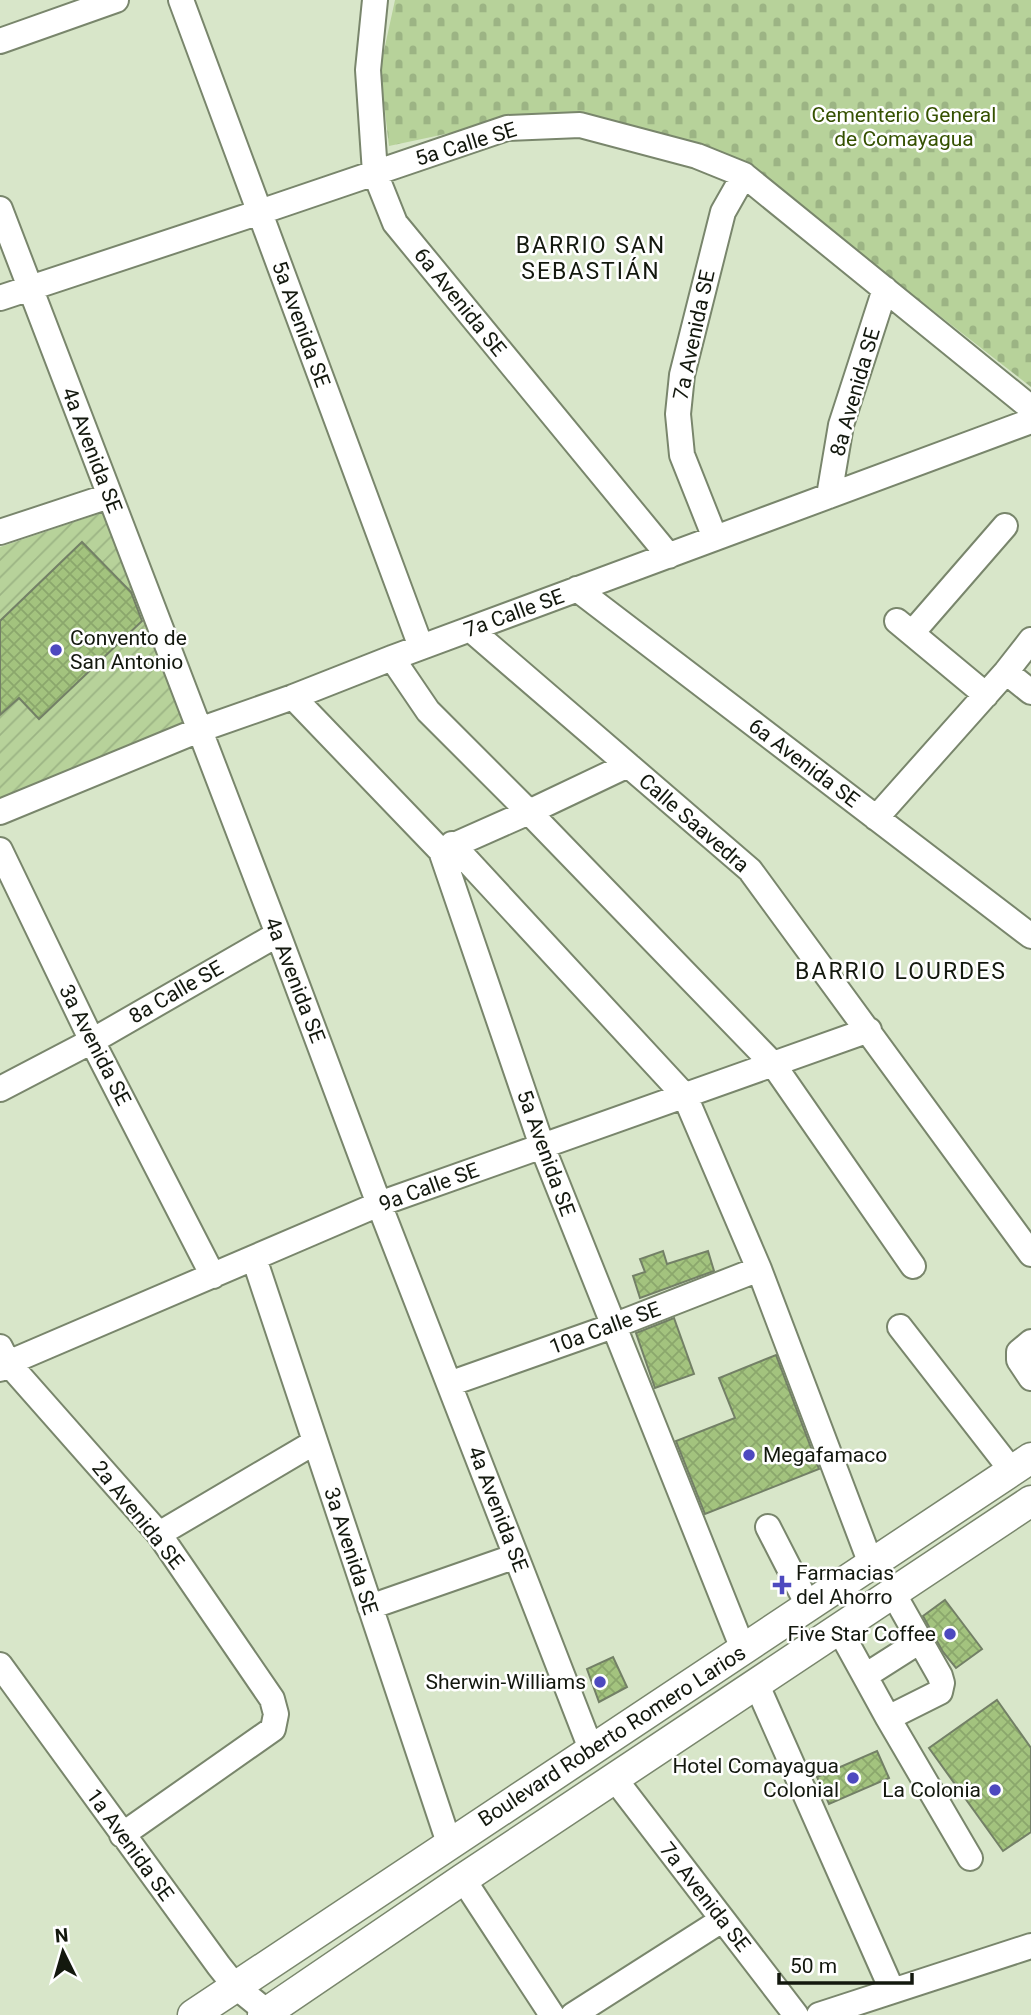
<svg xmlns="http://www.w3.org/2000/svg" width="1031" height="2015" font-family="Roboto,sans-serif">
<defs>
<pattern id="cemetery-stones" width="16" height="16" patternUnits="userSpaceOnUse" patternTransform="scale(1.75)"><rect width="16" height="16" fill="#b7d29a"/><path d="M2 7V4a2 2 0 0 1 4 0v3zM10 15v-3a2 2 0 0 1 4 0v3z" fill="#9cb484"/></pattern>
<pattern id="garden-furrows" width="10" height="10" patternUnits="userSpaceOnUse" patternTransform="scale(1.75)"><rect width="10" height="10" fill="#b7d29a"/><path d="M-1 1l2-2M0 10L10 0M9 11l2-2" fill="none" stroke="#9cb484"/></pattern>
<pattern id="building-cross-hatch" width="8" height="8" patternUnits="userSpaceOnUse" patternTransform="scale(1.75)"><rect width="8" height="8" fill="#a3c37e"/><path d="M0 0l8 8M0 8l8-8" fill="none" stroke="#8ba76c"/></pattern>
</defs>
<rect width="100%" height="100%" fill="#d8e6c9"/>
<path fill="url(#cemetery-stones)" d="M395,0H1031V387L737,158L544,113L389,146L380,69Z"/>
<path fill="url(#garden-furrows)" d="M104,512L151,613L192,727L0,807V715L19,698L40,719L151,613L82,542L0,621V547Z"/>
<path fill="url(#building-cross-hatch)" stroke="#738066" stroke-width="2" d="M82,542L131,592L142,621L39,719L19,698L0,715V621Z
M663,1251L667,1264L708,1251L714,1271L640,1298L633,1276L645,1272L640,1259Z
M674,1318L694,1374L655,1388L636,1333Z
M776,1355L819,1469L705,1514L676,1441L735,1418L719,1378Z
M945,1600L982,1649L956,1668L943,1652L923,1616Z
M613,1657L627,1687L599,1702L587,1669Z
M997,1700L1031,1748V1832L1003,1851L929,1748Z
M877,1751L889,1778L829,1804L817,1777Z"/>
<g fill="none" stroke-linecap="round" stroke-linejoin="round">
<g stroke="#79866c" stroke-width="28">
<path id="minor" d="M181,0L421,647
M375,0L368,70L375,173L395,223L669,556
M0,41L116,0
M0,209L278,934L379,1204L591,1749
M0,298L260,212L507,128L580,125L697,156L744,175L1031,408
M829,496L841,425L885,289
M0,532L109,496
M715,538L682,455L678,414L682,375L723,212L744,175
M577,589L1031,936
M897,621L986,695
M470,629L750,870L1031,1254
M912,633L1005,526
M392,658L428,711L529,812L773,1064L913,1266
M1006,672L1031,692
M293,697L441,851L542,1146L743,1649
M0,812L199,730L293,697L392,658L1031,421
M876,818L1006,672L1031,640
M452,844L685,1096L759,1269L871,1564
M0,850L92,1041L213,1276
M441,851L529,812L628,765
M0,1089L92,1041L278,934
M254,1258L449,1843
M900,1327L1012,1471
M1031,1342L1019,1352V1360L1031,1378
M0,1347L8,1363L159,1534L272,1699L276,1714L273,1729L122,1835
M0,1369L8,1363L379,1204L869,1030
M449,1384L613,1326L759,1269
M768,1527L808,1605
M159,1534L315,1442
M370,1607L516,1556
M839,1629L888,1718L970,1858
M0,1665L219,1966L235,1986L271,2015
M865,1676L920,1641
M756,1683L892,1990
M888,1718L940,1692L942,1683L940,1676L893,1593
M614,1778L796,2015
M463,1879L552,2015
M573,2015L722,1920
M819,2015L1031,1946"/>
</g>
<g stroke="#79866c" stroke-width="33">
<path id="major" d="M193,2015L1031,1458
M263,2015L463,1879L1031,1501"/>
</g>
<use href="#minor" stroke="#fff" stroke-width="24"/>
<use href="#major" stroke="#fff" stroke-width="30"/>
</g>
<g fill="#4d49bf" stroke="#fff" stroke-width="2.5">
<circle cx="56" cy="650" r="7"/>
<circle cx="749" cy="1455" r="7"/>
<path d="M778.5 1574.5h7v7h7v7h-7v7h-7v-7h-7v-7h7z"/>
<circle cx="950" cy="1634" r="7"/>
<circle cx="600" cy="1682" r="7"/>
<circle cx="853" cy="1778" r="7"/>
<circle cx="995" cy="1790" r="7"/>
</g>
<g text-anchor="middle" stroke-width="5" stroke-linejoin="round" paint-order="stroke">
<g font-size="21" fill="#355101" stroke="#fff">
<text x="904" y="122">Cementerio General<tspan x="904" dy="24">de Comayagua</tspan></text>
</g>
<g font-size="21" fill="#13180e" stroke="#fff">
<text transform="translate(466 144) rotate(-17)" y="7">5a Calle SE</text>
<text transform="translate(460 302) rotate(51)" y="7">6a Avenida SE</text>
<text transform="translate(301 324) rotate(70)" y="7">5a Avenida SE</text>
<text transform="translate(694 335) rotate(-78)" y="7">7a Avenida SE</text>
<text transform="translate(855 392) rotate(-74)" y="7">8a Avenida SE</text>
<text transform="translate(92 450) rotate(69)" y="7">4a Avenida SE</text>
<text transform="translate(514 613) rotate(-20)" y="7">7a Calle SE</text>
<text transform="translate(804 763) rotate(37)" y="7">6a Avenida SE</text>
<text transform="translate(694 823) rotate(41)" y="7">Calle Saavedra</text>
<text transform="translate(295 980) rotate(69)" y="7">4a Avenida SE</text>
<text transform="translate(176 992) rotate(-30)" y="7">8a Calle SE</text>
<text transform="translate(95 1045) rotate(63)" y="7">3a Avenida SE</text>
<text transform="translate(546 1153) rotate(70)" y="7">5a Avenida SE</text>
<text transform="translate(429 1187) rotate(-20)" y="7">9a Calle SE</text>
<text transform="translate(605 1328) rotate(-20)" y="7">10a Calle SE</text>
<text transform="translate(498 1509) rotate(69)" y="7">4a Avenida SE</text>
<text transform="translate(138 1515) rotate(51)" y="7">2a Avenida SE</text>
<text transform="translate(351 1551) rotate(72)" y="7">3a Avenida SE</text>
<text transform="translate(612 1736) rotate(-33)" y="7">Boulevard Roberto Romero Larios</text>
<text transform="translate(130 1845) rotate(54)" y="7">1a Avenida SE</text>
<text transform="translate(705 1897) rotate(52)" y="7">7a Avenida SE</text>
</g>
<g font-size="21" fill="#13180e" stroke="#fff" text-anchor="end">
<text x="70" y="645" text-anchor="start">Convento de<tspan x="70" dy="24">San Antonio</tspan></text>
<text x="763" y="1462" text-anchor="start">Megafamaco</text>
<text x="796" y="1580" text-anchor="start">Farmacias<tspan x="796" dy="24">del Ahorro</tspan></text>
<text x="936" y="1641">Five Star Coffee</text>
<text x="586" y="1689">Sherwin-Williams</text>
<text x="839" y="1773">Hotel Comayagua<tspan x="839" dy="24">Colonial</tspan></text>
<text x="981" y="1797">La Colonia</text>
</g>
<g font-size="23" letter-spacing="2" fill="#13180e" stroke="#fff">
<text x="591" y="253">BARRIO SAN<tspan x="591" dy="26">SEBASTIÁN</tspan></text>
<text x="901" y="979">BARRIO LOURDES</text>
</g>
</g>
<g transform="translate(63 1952) rotate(355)" stroke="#ffffff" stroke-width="5" paint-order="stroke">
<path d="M0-5L12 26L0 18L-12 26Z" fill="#13180e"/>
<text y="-10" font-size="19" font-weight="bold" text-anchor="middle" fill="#13180e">N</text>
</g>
<path d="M779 1973v10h133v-10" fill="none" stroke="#13180e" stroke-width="3.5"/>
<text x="790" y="1973" font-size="21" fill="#13180e" stroke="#ffffff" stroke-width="5" paint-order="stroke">50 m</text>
</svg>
